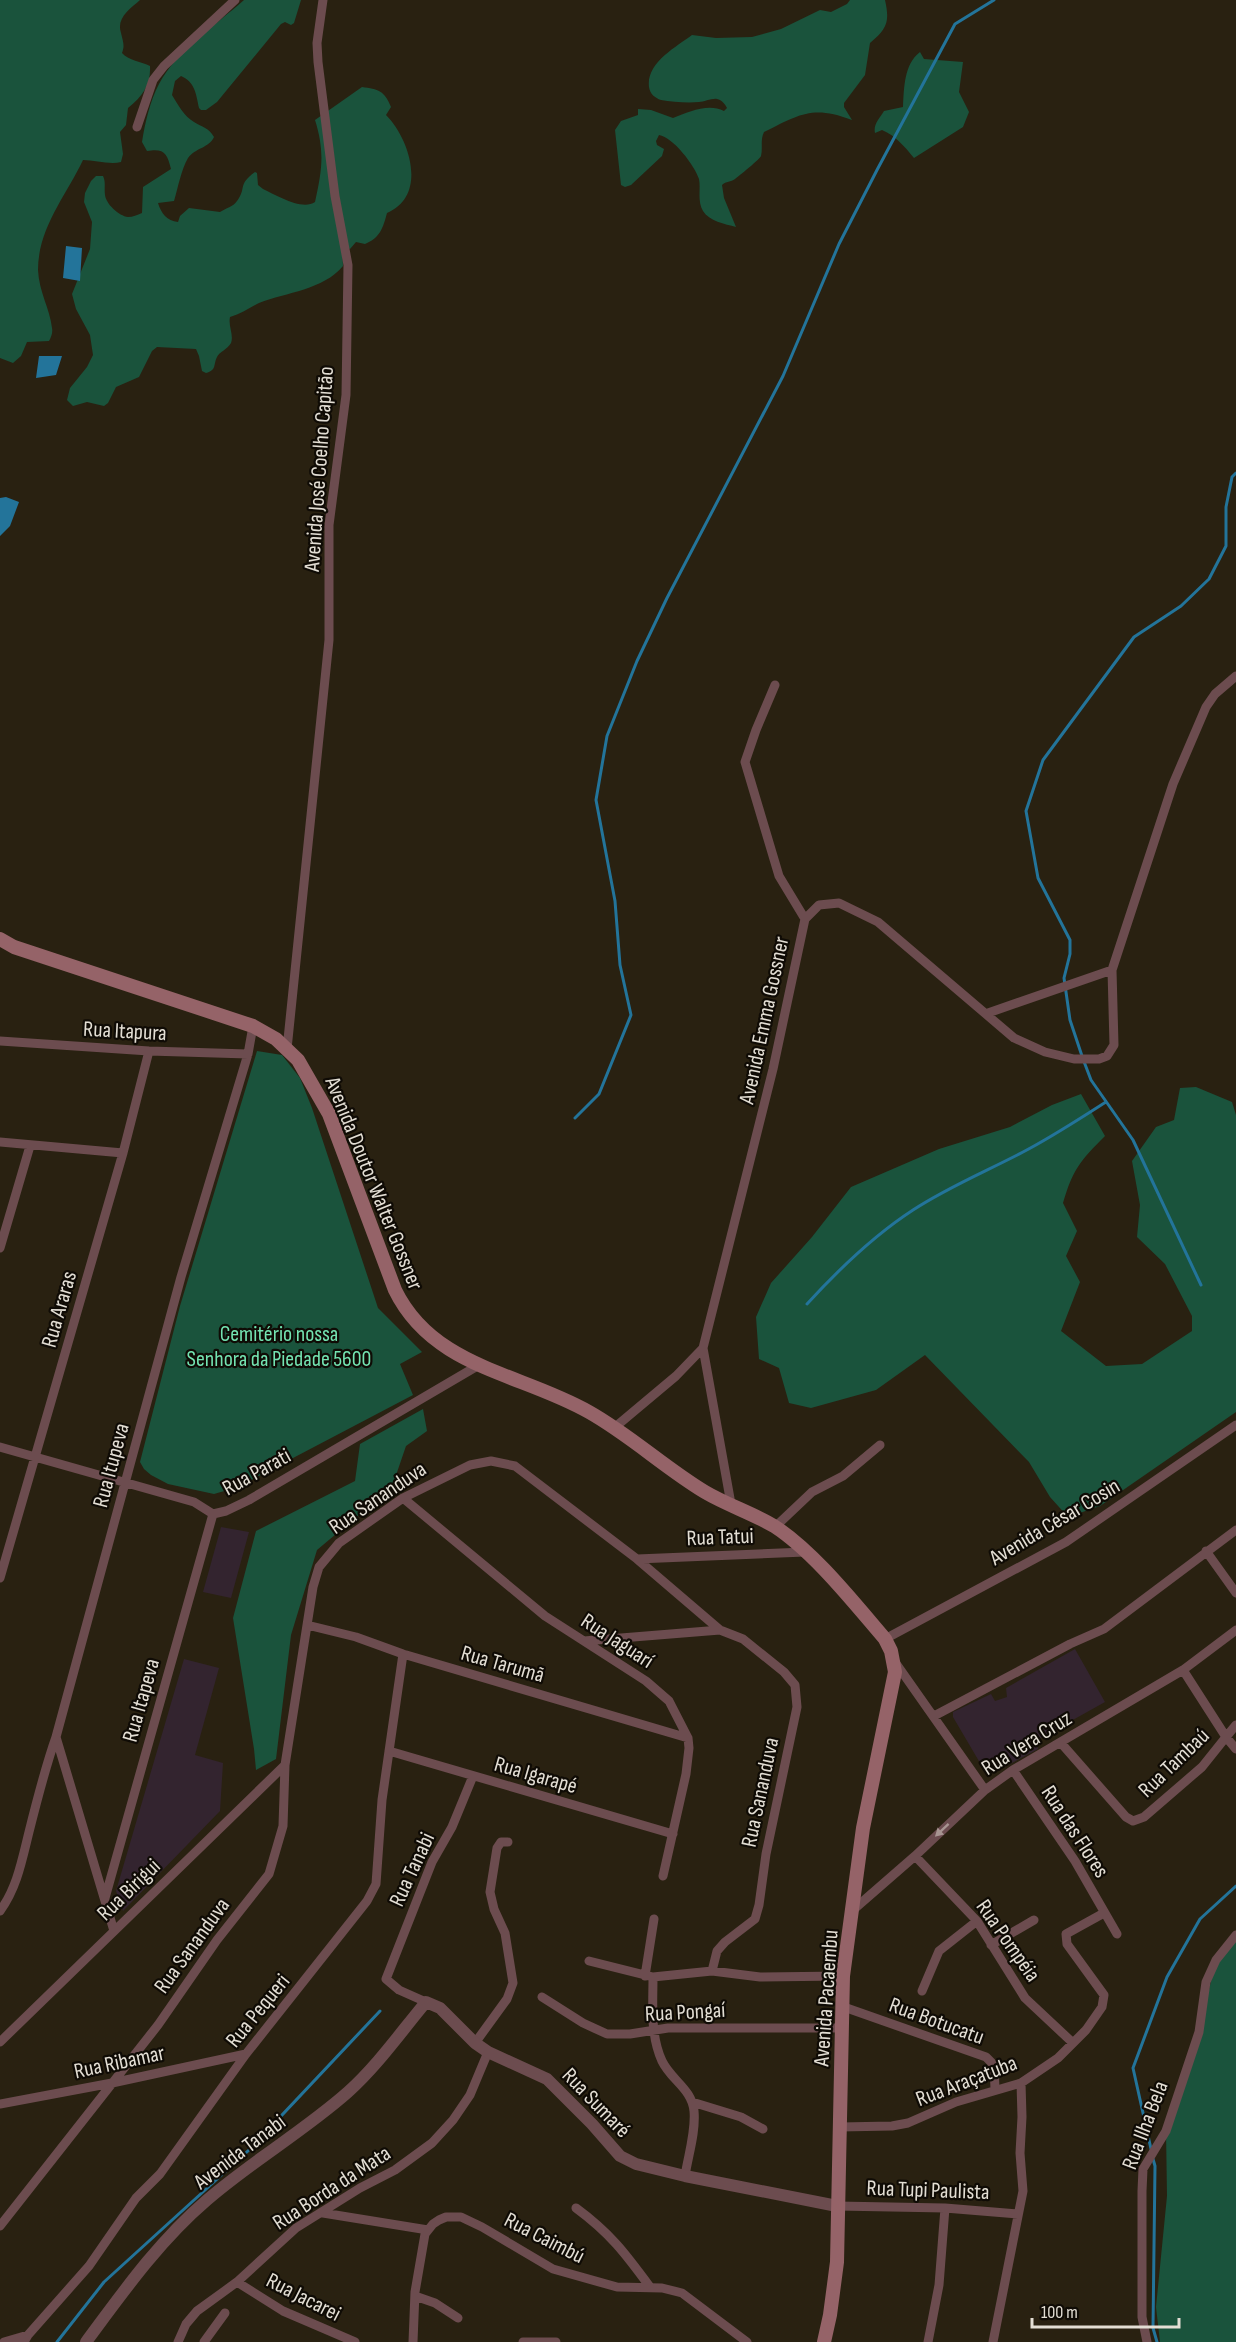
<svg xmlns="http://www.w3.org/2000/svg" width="1236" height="2342" font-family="'Sofia Sans Condensed',sans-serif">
<rect width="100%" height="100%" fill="#292111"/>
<path fill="#33242f" d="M221,1527L249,1532L231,1598L203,1592Z
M1075,1649L1105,1702L1037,1740L1038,1749L995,1772L983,1768L953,1717V1712L991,1694L995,1701L1007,1697L1006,1688Z
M184,1659L219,1668L195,1755L223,1763L220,1811L123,1911L116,1891Z"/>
<path fill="#1a533c" d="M0,0H140C130,9 116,18 121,33C123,42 125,45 122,53C128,60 142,62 150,66C151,85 143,96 128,108L126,125L120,132L123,154L121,162C110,165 95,160 83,160C66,196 38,228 38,270C39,292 50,309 52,328C53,333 51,337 49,341L27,342L21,356L13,363L0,358Z
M244,0H301L294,23L291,25L285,22L281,24L217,102L206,110H201L199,108C196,94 195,82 181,76L175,81L172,95C178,105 184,116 194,122C202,127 209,128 214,137C209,148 195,148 188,158C181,170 178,188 174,201L158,203C161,213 167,221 178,222L180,216L189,208L220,212C226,208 233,207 237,201C247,188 237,185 255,172L257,173L258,185L263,189C276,195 302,211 315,202C322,170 325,152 315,120L362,87C378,89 385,91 391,107L386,115C410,139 428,196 387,213C383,228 380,238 365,244L356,242L350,249L342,244L343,266C323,290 287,292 259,303C249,308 241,314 230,317C228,326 234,335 231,343C228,349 219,352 217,357C213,365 217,370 206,373L202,371L199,356L196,349L157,347L152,351L139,377L116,387L108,403L104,406L87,402L73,406L67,400L70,388L87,367L93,355L90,335L76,309L72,294L90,249L92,222L84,202L85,193L91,181L96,176H103C106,182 104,187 105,195C106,204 119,216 128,217C133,217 137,215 142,213L143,187L171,169C167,153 164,148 147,151L142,142C145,123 150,101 159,84C177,50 216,25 244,0Z
M850,0H885C890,22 887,29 870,43L865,75L844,103V107L852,120C813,105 800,114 764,132C760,140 763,148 761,156C760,159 739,176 735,179C731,182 726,181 722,185L724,198L736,227C725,224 709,221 703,211C697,201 701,189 699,179C695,166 673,137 659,135L656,141L657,145L664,149L662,156L631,185L625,187L621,185L615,130L621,121L638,115V109L651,110L673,118C689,112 708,103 724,111L727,108C725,104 722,100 717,99C712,98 704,102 699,102C688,103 672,102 661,100C655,98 650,94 649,87C646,63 676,47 692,35L716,38L752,37L781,29L820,10L831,12L847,4Z
M920,52L924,59L963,62L959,92L969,112L963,127L914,158C905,147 896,136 882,130L875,133C873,124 880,118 884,111L903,107C904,88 904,64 920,52Z
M257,1051L282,1055L300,1078L312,1108L378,1308L422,1352L400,1364L413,1395L238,1487L214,1494L168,1484L151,1475L144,1469L140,1462L180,1306Z
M1196,1087L1232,1102L1236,1115V1412L1100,1506L1068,1517L1050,1497L1029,1462L925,1355L876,1390L811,1408L789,1403L779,1368L759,1359L756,1317L771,1283L812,1237L851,1187L939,1149L1010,1127L1052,1105L1081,1094L1105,1136C1080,1161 1073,1169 1063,1203L1077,1231L1066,1256L1080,1282L1061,1331L1106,1366L1142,1364L1192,1331V1316L1165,1264L1137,1237L1140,1205L1132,1161L1156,1127L1174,1120L1180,1088Z
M423,1409L427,1431L406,1446L392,1487L317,1550L291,1635L276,1759L256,1770L254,1749L233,1618L256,1531L355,1481L360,1444Z
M1236,1935V2342H1160L1156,2307L1167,2196L1166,2131L1199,2032L1216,1960Z"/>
<path fill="#23749a" d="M66,246L82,248L80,281L63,278Z
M39,356H62L56,375L36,378Z
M6,497L19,502L10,526L0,536V498Z"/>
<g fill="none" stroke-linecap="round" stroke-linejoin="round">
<path stroke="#23749a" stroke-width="3" d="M575,1118L599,1094L631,1015L620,965L615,901L596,800L607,736L637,661L667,598L783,376L839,244L877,170L955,24L994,0
M1201,1285L1133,1140L1091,1080L1083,1059L1070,1020L1064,978L1070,954V940L1038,878L1026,811L1043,760L1134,637L1181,606L1209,579L1226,546V507L1232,477L1236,473
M807,1304C839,1269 873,1236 913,1210C948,1187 987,1171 1023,1152C1052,1137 1079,1119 1106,1102
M1151,2149L1133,2068L1167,1977L1200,1919L1236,1886
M1153,2159L1155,2166L1153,2328L1157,2342
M57,2342L104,2282L249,2150L380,2011"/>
<path stroke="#6c4c4f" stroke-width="9" d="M137,127L153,80L164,66L235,0
M775,685L756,730L745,762L779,876L805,919
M988,1013L1112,970
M0,1041L149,1051L248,1054
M287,1049L329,640V525L346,395L348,265L335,196L318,62L317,43L323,0
M0,1142L123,1153
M0,1248L30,1146
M614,1428L676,1376L703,1348
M0,1447L194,1502L213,1514L226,1511L249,1500L479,1365
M403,1498L545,1616L646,1681L669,1701L688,1738L689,1748L686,1774L663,1876
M731,1504L703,1348L773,1069L805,919L819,905L839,903L878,922L1014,1038L1045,1052L1074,1059H1099L1107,1056L1114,1045L1112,970L1173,784L1206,707L1215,694L1236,676
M775,1527L812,1492L843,1476L880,1445
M1206,1551L1236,1593
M637,1559L805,1552
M0,1578L123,1153L149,1051
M307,1625L356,1637L403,1654L688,1738
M885,1639L1066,1542L1236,1425
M584,1641L720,1630
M895,1662L985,1790
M1183,1670L1226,1737L1236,1725
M934,1716L1070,1644L1104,1629L1236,1530
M56,1737L114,1931
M1061,1743L1126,1817L1133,1821L1144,1817L1202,1767L1226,1737L1236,1749
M389,1751L673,1834
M1013,1770L1075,1861L1117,1934
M915,1856L977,1921L1025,1998L1073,2043
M105,1898L213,1514
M853,1910L915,1856L985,1790L1013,1770L1183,1670L1236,1630
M0,1911C17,1888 22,1860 29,1832C37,1800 45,1768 56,1737L181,1277L248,1054L253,1026
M991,1945L1034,1920
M589,1961L653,1977L712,1971L760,1977L843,1976
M645,1976L654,1919
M653,1977C653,2005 650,2035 662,2061C671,2080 692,2089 694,2111C696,2132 688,2156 685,2176
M922,1991L939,1951L977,1921
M542,1997L583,2023L607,2034H630L668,2028H840
M426,2002L399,1990L386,1979L432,1862L452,1827L473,1776
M841,2006L986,2057L994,2065L995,2089
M0,2042L285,1765
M475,2043L507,1999L513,1983L505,1933L494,1909L490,1892L497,1848L501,1842H508
M692,2102L741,2117L763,2129
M0,2104L112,2083L246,2054
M840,2127L892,2126L908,2123L956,2102L1021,2083L1058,2058L1086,2030L1102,2007L1104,1995L1067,1944L1066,1934L1104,1913
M837,2206L945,2208L1018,2214
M576,2208C610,2233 625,2253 650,2287
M323,2213L428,2230
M0,2226L158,2025L217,1940L269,1874L283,1826L285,1765L313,1587L319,1567L339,1543L403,1498L470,1465L491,1461L515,1466L637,1559L720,1630L743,1639L784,1672L795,1685L797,1707L766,1854L759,1905L755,1919L725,1942L717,1951L712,1971
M237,2282L283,2311L355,2342
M415,2296L435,2303L458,2318
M4,2342L28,2335
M24,2342L28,2335L89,2266L136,2198L160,2174L246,2054L367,1901L376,1884L382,1800L403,1654
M178,2342L186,2324L197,2311L237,2282L296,2228L360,2188L395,2170L432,2143L453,2120L470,2095L488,2052
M204,2342L225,2313
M413,2342L415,2292L425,2234L433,2224L439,2220L446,2217H461L482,2227L553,2269L617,2287L662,2288L682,2293L747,2342
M523,2342H556
M928,2342L939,2285L945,2208
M993,2342L1023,2191L1020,2153L1022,2117L1021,2083
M1147,2342L1142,2317V2191L1143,2169L1166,2131L1199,2032L1206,1982L1216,1960L1236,1935"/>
<path stroke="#6c4c4f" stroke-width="12" d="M86,2342C123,2292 159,2241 207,2200C252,2161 304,2131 348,2092C377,2066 401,2032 426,2002L440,2008L475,2043L488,2052L547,2079L592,2124L620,2156L636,2164L685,2176L837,2206"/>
<path stroke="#956368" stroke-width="14" d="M0,939L14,947L253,1026L276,1039L298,1060L329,1114L395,1290C433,1368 521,1373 589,1412C630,1435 665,1468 705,1492C727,1505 752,1513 774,1526C814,1552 854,1603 885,1639L891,1651L895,1672L863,1828L843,1976L837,2262L830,2315L824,2342"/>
</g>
<defs><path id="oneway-solid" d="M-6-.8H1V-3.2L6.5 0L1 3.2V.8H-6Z" transform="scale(1.5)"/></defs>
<use fill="#a89592" href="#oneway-solid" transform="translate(942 1830) rotate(137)"/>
<g text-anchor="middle" stroke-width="4.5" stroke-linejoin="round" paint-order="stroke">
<g font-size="22" fill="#e3ded4" stroke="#0f0b05">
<text transform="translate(318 469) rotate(-86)" y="8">Avenida José Coelho Capitão</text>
<text transform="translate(763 1020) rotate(-78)" y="8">Avenida Emma Gossner</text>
<text transform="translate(125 1030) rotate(3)" y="8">Rua Itapura</text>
<text transform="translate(375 1183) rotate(68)" y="8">Avenida Doutor Walter Gossner</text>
<text transform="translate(58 1309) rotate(-74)" y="8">Rua Araras</text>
<text transform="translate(110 1465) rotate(-75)" y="8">Rua Itupeva</text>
<text transform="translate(256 1471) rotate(-29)" y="8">Rua Parati</text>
<text transform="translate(377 1497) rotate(-34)" y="8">Rua Sananduva</text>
<text transform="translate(1054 1521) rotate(-31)" y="8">Avenida César Cosin</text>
<text transform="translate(720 1536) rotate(-2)" y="8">Rua Tatui</text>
<text transform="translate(618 1640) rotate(33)" y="8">Rua Jaguarí</text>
<text transform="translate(503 1663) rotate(16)" y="8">Rua Tarumã</text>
<text transform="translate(140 1700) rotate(-74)" y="8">Rua Itapeva</text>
<text transform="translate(1026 1742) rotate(-32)" y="8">Rua Vera Cruz</text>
<text transform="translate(1173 1762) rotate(-44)" y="8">Rua Tambaú</text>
<text transform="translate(536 1774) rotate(16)" y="8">Rua Igarapé</text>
<text transform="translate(759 1792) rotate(-78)" y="8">Rua Sananduva</text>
<text transform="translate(1076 1831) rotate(57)" y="8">Rua das Flores</text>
<text transform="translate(411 1869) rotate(-65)" y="8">Rua Tanabi</text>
<text transform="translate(128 1889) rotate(-44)" y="8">Rua Birigui</text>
<text transform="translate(1009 1940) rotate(55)" y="8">Rua Pompéia</text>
<text transform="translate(191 1945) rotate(-54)" y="8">Rua Sananduva</text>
<text transform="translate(825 1998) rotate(-86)" y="8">Avenida Pacaembu</text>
<text transform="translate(257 2010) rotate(-51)" y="8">Rua Pequeri</text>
<text transform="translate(685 2011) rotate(-3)" y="8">Rua Pongaí</text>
<text transform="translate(937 2020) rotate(20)" y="8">Rua Botucatu</text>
<text transform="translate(119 2061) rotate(-12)" y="8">Rua Ribamar</text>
<text transform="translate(966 2080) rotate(-21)" y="8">Rua Araçatuba</text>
<text transform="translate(597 2102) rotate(46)" y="8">Rua Sumaré</text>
<text transform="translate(1144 2125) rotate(-69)" y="8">Rua Ilha Bela</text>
<text transform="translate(239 2151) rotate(-37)" y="8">Avenida Tanabi</text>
<text transform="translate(331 2187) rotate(-33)" y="8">Rua Borda da Mata</text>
<text transform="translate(928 2189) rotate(2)" y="8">Rua Tupi Paulista</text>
<text transform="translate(545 2237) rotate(27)" y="8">Rua Caimbú</text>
<text transform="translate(304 2296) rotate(27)" y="8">Rua Jacarei</text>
</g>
<g font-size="22" fill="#74e4b2" stroke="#0f0b05">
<text x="279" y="1341">Cemitério nossa<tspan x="279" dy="25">Senhora da Piedade 5600</tspan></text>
</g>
</g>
<path d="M1032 2318v9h147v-9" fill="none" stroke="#e3ded4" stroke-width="3"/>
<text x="1041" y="2318" font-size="18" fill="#e3ded4" stroke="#0f0b05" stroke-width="4.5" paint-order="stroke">100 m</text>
</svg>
